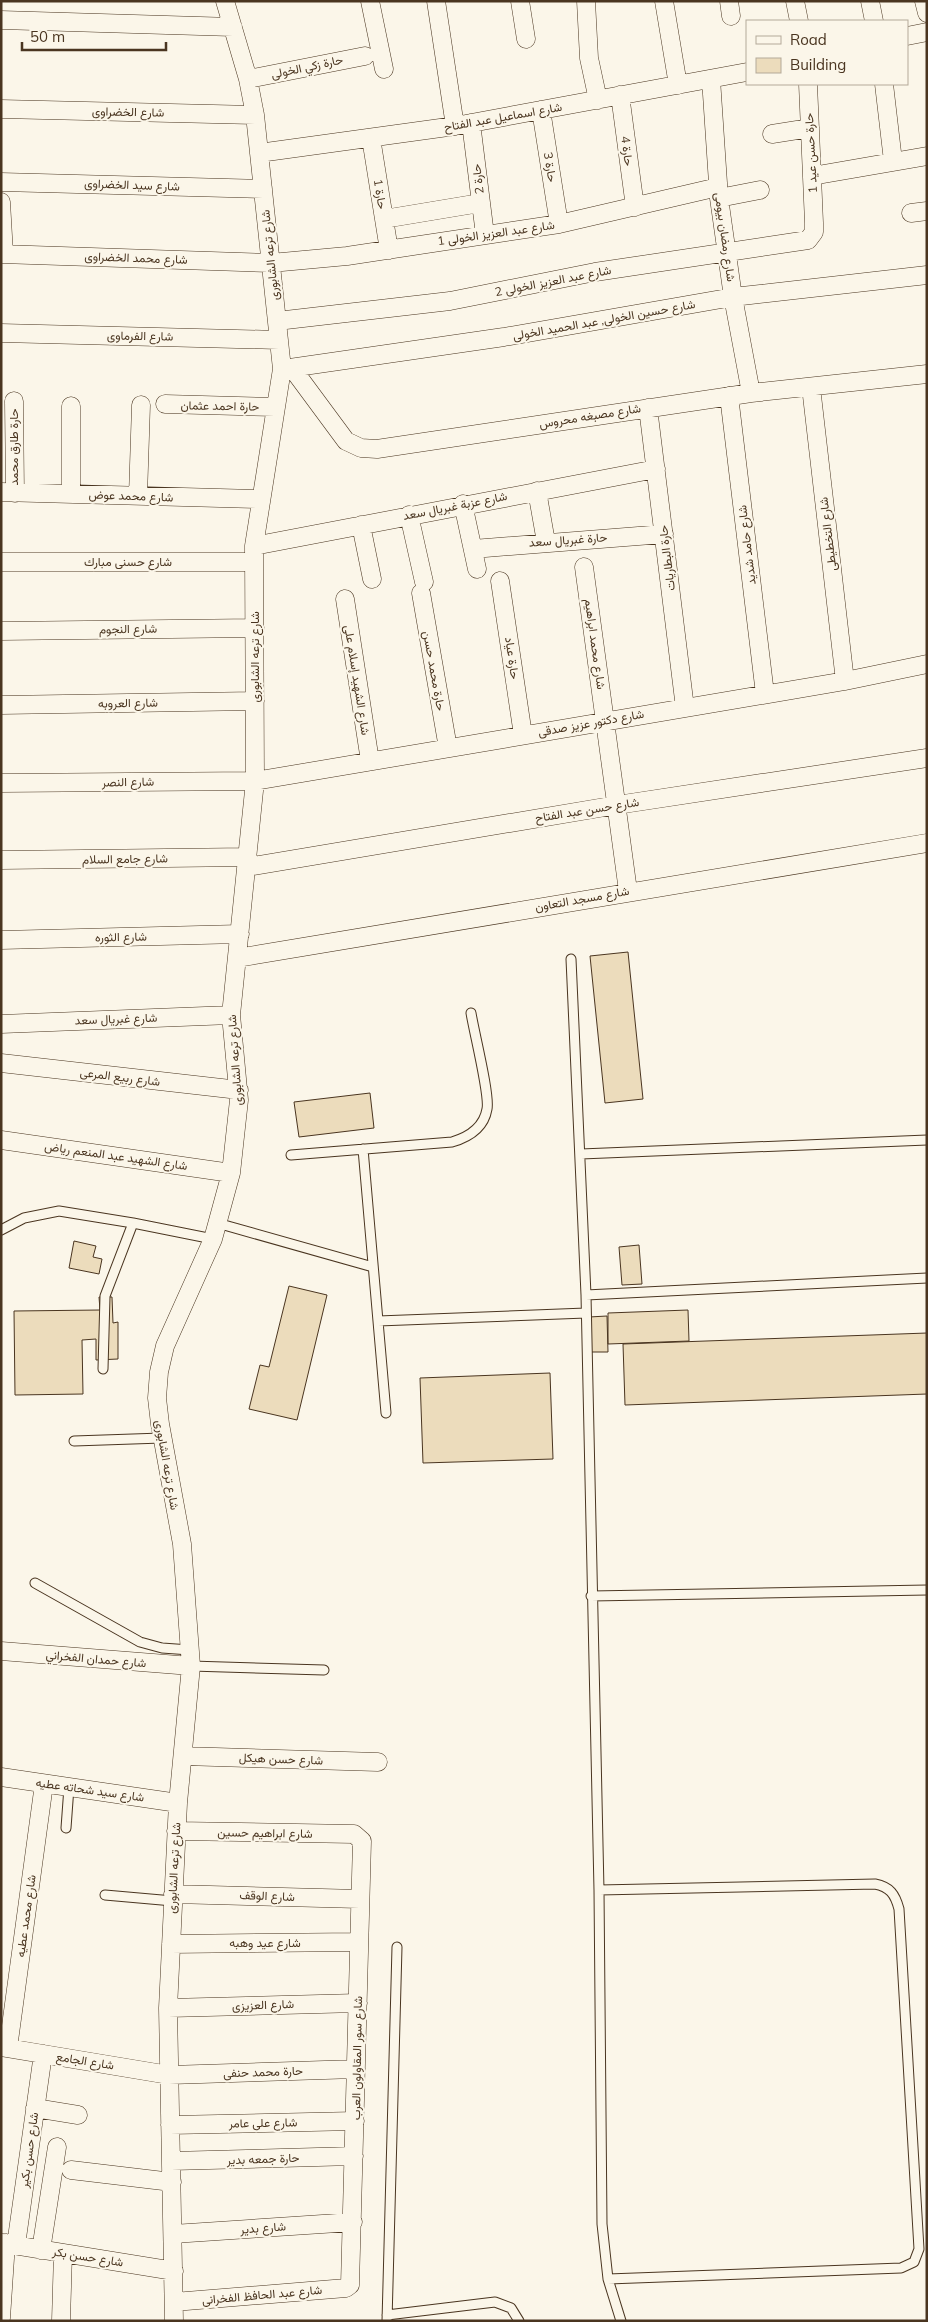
<svg xmlns="http://www.w3.org/2000/svg" width="928" height="2322" font-family="Mulish,Vazirmatn,sans-serif">
<rect width="100%" height="100%" fill="#fbf6e9"/>
<path fill="#ecdcbc" stroke="#4a3520" d="M628,952L643,1099L605,1103L590,956Z
M370,1093L374,1128L299,1137L294,1102Z
M74,1241L96,1246L93,1257L102,1259L99,1274L69,1268Z
M639,1245L642,1284L622,1285L619,1247Z
M289,1286L327,1295L297,1420L249,1409L260,1365L269,1367Z
M99,1297H112L113,1323L118,1322V1359L96,1360V1339L82,1340L83,1394L15,1395L14,1311L100,1310Z
M688,1310L689,1341L608,1344V1313Z
M607,1316L608,1352H591L589,1317Z
M927,1333V1394L625,1405L623,1344Z
M550,1373L553,1459L423,1463L420,1378Z"/>
<g fill="none" stroke-linecap="round" stroke-linejoin="round">
<g stroke="#4a3520" stroke-width="11">
<path id="service" d="M571,959L586,1295L599,1890L602,2224L608,2279L621,2321
M363,1149L386,1413
M581,1154L927,1140
M291,1155L452,1142C469,1137 484,1127 487,1109C490,1095 474,1032 471,1013
M217,1223L373,1267
M1,1230L24,1218L59,1211L133,1223L213,1239
M586,1295L927,1278
M378,1321L586,1313
M103,1369L105,1296L133,1223
M74,1441L162,1438
M35,1583L140,1642L162,1648L190,1650
M591,1596L927,1590
M191,1666L324,1670
M66,1828L69,1787
M599,1890L875,1884C890,1887 895,1894 899,1909L919,2249L914,2262L901,2268L608,2279
M105,1895L173,1901
M387,2315L495,2302L511,2308L519,2321
M387,2321L397,1947"/>
</g>
<g stroke="#4a3520" stroke-width="19">
<path id="minor" d="M370,1L384,69
M436,1L455,126
M520,1L526,39
M586,1L589,58L598,100
M664,1L678,85
M729,1L731,16
M795,1L799,21
M870,1L874,21
M924,1L927,13
M1,20L233,27
M907,36L927,32
M248,79L365,56
M711,79L719,198L733,297L751,393
M884,84L893,161
M620,95L635,207
M1,109L255,115
M541,110L559,224
M471,123L485,235
M772,134L810,128
M371,138L389,250
M259,153L455,126L747,72
M812,176L927,156
M1,182L263,189
M719,198L760,190
M1,202L4,254
M911,213L927,211
M384,219L480,203
M1,254L271,263L347,256L559,224L718,187
M277,321L450,301L595,272L808,240L814,232V223L808,84
M1,333L279,340
M292,368L346,441L361,448L377,449L751,393L927,374
M283,369L504,337L733,297L927,275
M811,387L845,681
M729,396L765,694
M14,401L15,493
M165,404L275,407
M648,408L685,708
M537,491L546,542
M1,492L260,499
M71,494V406
M138,496L141,405
M463,504L477,569
M409,515L424,582
M361,525L372,579
M254,546L656,469
M473,549L664,534
M1,562H254
M584,567L628,891
M500,581L523,735
M421,593L448,748
M345,599L370,761
M1,631L255,628
M1,705L255,701
M1,783L255,781L845,681L927,664
M1,860L248,857
M247,867L617,805L927,758
M1,940L240,934
M237,958L927,843
M1,1024L231,1015
M1,1063L239,1090
M1,1140L231,1173
M1,1651L191,1666
M183,1756L378,1762
M1,1777L178,1803
M173,1894L360,1899
M171,1944L359,1942
M168,2008L358,2003
M1,2047L169,2075L356,2069
M8,2048L44,1784
M35,2108L78,2115
M170,2125L355,2121
M171,2161L354,2156
M71,2170L172,2182
M173,2234L353,2222
M1,2243L174,2271
M16,2245L43,2054
M41,2250L57,2147
M174,2302L346,2288L350,2285L362,1841L354,1834L176,1831
M1,2318L6,2243
M61,2321L63,2253
M174,2321L168,2008L178,1803L191,1666L182,1544L160,1424L157,1398L159,1372L165,1346L213,1239L231,1173L239,1100L231,1015L255,781L254,546L282,369L255,115L248,79L225,1"/>
</g>
<use href="#service" stroke="#fbf6e9" stroke-width="9"/>
<use href="#minor" stroke="#fbf6e9" stroke-width="18"/>
</g>
<g text-anchor="middle" stroke-width="4" stroke-linejoin="round" paint-order="stroke">
<g font-size="12" fill="#4a3520" stroke="#fbf6e9">
<text transform="translate(307 67) rotate(-12)" y="4">حارة زكي الخولى</text>
<text transform="translate(128 112) rotate(1)" y="4">شارع الخضراوى</text>
<text transform="translate(503 117) rotate(-10)" y="4">شارع اسماعيل عبد الفتاح</text>
<text transform="translate(627 151) rotate(83)" y="4">حارة 4</text>
<text transform="translate(811 153) rotate(-93)" y="4">حارة حسن عيد 1</text>
<text transform="translate(550 167) rotate(81)" y="4">حارة 3</text>
<text transform="translate(478 179) rotate(-97)" y="4">حارة 2</text>
<text transform="translate(132 185) rotate(2)" y="4">شارع سيد الخضراوى</text>
<text transform="translate(380 194) rotate(81)" y="4">حارة 1</text>
<text transform="translate(496 233) rotate(-8)" y="4">شارع عبد العزيز الخولى 1</text>
<text transform="translate(725 237) rotate(82)" y="4">شارع رمضان بيومى</text>
<text transform="translate(270 255) rotate(-96)" y="4">شارع ترعه الشابورى</text>
<text transform="translate(136 258) rotate(2)" y="4">شارع محمد الخضراوى</text>
<text transform="translate(553 281) rotate(-11)" y="4">شارع عبد العزيز الخولى 2</text>
<text transform="translate(604 320) rotate(-10)" y="4">شارع حسين الخولى, عبد الحميد الخولى</text>
<text transform="translate(140 336) rotate(1)" y="4">شارع الفرماوى</text>
<text transform="translate(220 406) rotate(1)" y="4">حارة احمد عثمان</text>
<text transform="translate(590 416) rotate(-9)" y="4">شارع مصبغه محروس</text>
<text transform="translate(14 447) rotate(-90)" y="4">حارة طارق محمد</text>
<text transform="translate(131 496) rotate(2)" y="4">شارع محمد عوض</text>
<text transform="translate(455 506) rotate(-11)" y="4">شارع عزبة غبريال سعد</text>
<text transform="translate(828 534) rotate(-97)" y="4">شارع التخطيطى</text>
<text transform="translate(568 540) rotate(-4)" y="4">حارة غبريال سعد</text>
<text transform="translate(747 545) rotate(-97)" y="4">شارع حامد شديد</text>
<text transform="translate(667 558) rotate(-97)" y="4">حارة البطاريات</text>
<text x="128" y="566">شارع حسنى مبارك</text>
<text transform="translate(128 629) rotate(-1)" y="4">شارع النجوم</text>
<text transform="translate(595 644) rotate(82)" y="4">شارع محمد ابراهيم</text>
<text transform="translate(255 657) rotate(-90)" y="4">شارع ترعه الشابورى</text>
<text transform="translate(512 658) rotate(82)" y="4">حارة عياد</text>
<text transform="translate(434 671) rotate(80)" y="4">حارة محمد حسن</text>
<text transform="translate(357 680) rotate(81)" y="4">شارع الشهيد إسلام على</text>
<text transform="translate(128 703) rotate(-1)" y="4">شارع العروبه</text>
<text transform="translate(591 723) rotate(-10)" y="4">شارع دكتور عزيز صدقى</text>
<text transform="translate(128 782) rotate(-1)" y="4">شارع النصر</text>
<text transform="translate(587 810) rotate(-9)" y="4">شارع حسن عبد الفتاح</text>
<text transform="translate(125 859) rotate(-1)" y="4">شارع جامع السلام</text>
<text transform="translate(582 899) rotate(-10)" y="4">شارع مسجد التعاون</text>
<text transform="translate(121 937) rotate(-1)" y="4">شارع الثوره</text>
<text transform="translate(116 1019) rotate(-2)" y="4">شارع غبريال سعد</text>
<text transform="translate(235 1060) rotate(-94)" y="4">شارع ترعه الشابورى</text>
<text transform="translate(120 1077) rotate(7)" y="4">شارع ربيع المرعى</text>
<text transform="translate(116 1156) rotate(8)" y="4">شارع الشهيد عبد المنعم رياض</text>
<text transform="translate(167 1465) rotate(80)" y="4">شارع ترعه الشابورى</text>
<text transform="translate(96 1659) rotate(5)" y="4">شارع حمدان الفخراني</text>
<text transform="translate(281 1759) rotate(2)" y="4">شارع حسن هيكل</text>
<text transform="translate(90 1790) rotate(8)" y="4">شارع سيد شحاته عطيه</text>
<text transform="translate(265 1833) rotate(1)" y="4">شارع ابراهيم حسين</text>
<text transform="translate(174 1868) rotate(-87)" y="4">شارع ترعه الشابورى</text>
<text transform="translate(267 1896) rotate(2)" y="4">شارع الوقف</text>
<text transform="translate(26 1916) rotate(-82)" y="4">شارع محمد عطيه</text>
<text x="265" y="1947">شارع عيد وهبه</text>
<text transform="translate(263 2005) rotate(-2)" y="4">شارع العزيزى</text>
<text transform="translate(357 2058) rotate(-89)" y="4">شارع سور المقاولون العرب</text>
<text transform="translate(85 2061) rotate(9)" y="4">شارع الجامع</text>
<text transform="translate(263 2072) rotate(-2)" y="4">حارة محمد حنفى</text>
<text transform="translate(263 2123) rotate(-1)" y="4">شارع على عامر</text>
<text transform="translate(29 2150) rotate(-82)" y="4">شارع حسن بكير</text>
<text transform="translate(263 2159) rotate(-2)" y="4">حارة جمعه بدير</text>
<text transform="translate(263 2228) rotate(-4)" y="4">شارع بدير</text>
<text transform="translate(88 2257) rotate(9)" y="4">شارع حسن بكر</text>
<text transform="translate(262 2295) rotate(-5)" y="4">شارع عبد الحافظ الفخرانى</text>
</g>
</g>
<rect width="928" height="2322" fill="none" stroke="#4a3520" stroke-width="5"/>
<rect x="746" y="20" width="162" height="65" fill="#fbf6e9" stroke="#b4a999"/>
<rect x="756" y="36" width="25" height="8" fill="#fbf6e9" stroke="#b4a999"/>
<text x="790" y="45" font-size="15" fill="#4a3520">Road</text>
<rect x="756" y="58" width="25" height="15" fill="#ecdcbc" stroke="#b4a999"/>
<text x="790" y="70" font-size="15" fill="#4a3520">Building</text>
<path d="M22 42v8h144v-8" fill="none" stroke="#4a3520" stroke-width="2.5"/>
<text x="30" y="42" font-size="15" fill="#4a3520" stroke="#fbf6e9" stroke-width="4" paint-order="stroke">50 m</text>
</svg>
